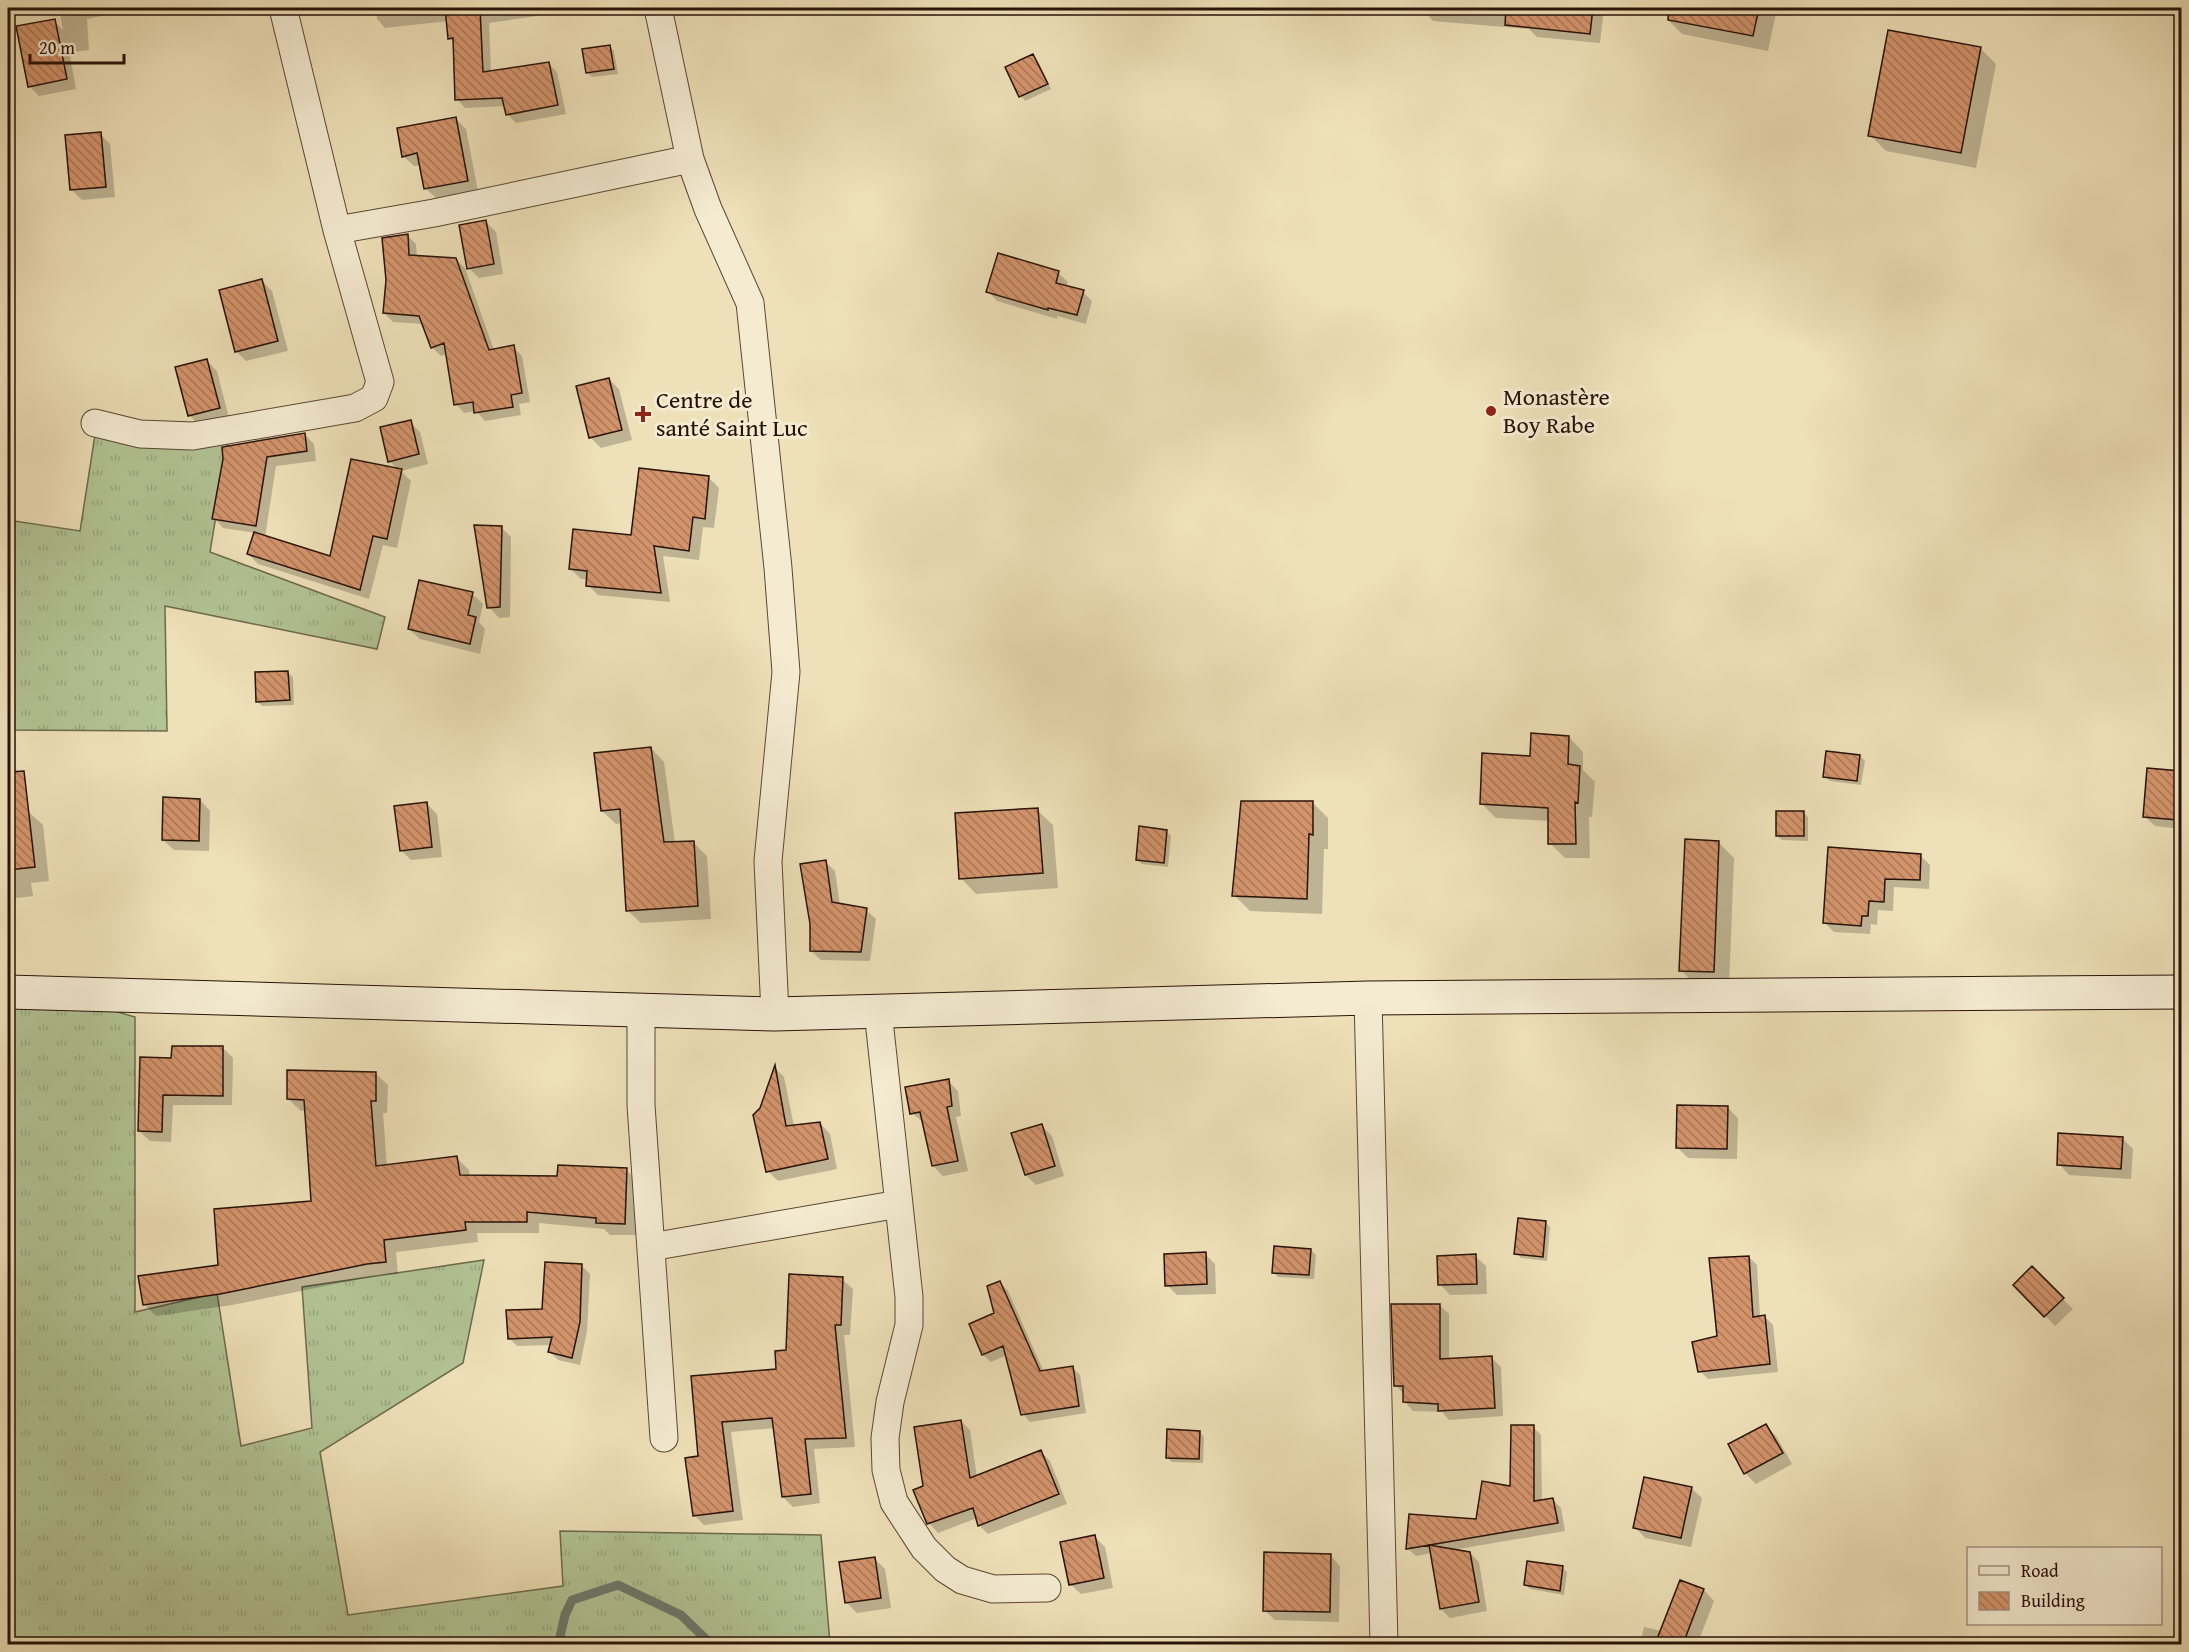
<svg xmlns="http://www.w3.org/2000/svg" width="2189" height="1652" font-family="'Gentium Book Plus',serif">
<defs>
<pattern id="grass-tufts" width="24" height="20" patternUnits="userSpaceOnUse" patternTransform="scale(1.5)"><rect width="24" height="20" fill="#b2c394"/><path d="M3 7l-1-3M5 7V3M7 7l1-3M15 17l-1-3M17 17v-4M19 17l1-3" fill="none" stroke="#99a67e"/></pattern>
<pattern id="building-back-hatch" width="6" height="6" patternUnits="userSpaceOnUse" patternTransform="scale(1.5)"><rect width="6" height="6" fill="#d3946c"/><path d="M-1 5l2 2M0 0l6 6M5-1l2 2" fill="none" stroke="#ab7757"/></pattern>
</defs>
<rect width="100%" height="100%" fill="#eee0b8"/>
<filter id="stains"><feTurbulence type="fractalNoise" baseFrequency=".00333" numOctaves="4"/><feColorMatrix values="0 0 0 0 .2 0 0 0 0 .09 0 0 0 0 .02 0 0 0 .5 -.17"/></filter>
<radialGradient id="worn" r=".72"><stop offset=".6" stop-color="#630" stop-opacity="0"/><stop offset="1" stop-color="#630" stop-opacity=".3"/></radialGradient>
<path fill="url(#grass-tufts)" stroke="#6d6a4e" stroke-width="1.5" d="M95,435L229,437L210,552L385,617L377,649L165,606L167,731L8,730V520L80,531Z
M8,980L135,1017V1312L217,1293L241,1446L312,1428L302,1287L484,1260L463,1363L320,1452L348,1615L563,1586L560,1531L821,1535L830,1644H8Z"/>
<path fill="#0003" d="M59,8H114L115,13L87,19L89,50L74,52L68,45L76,89L39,96L29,86L54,21L63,30Z
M376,8H541L543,15L489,23L491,72L548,63L557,72L566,114L516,123L507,114L506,106L465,108L457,99L454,43L450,38L448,21L385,28L377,19Z
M1423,8H1604L1600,43L1537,37L1529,29L1433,21L1423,10Z
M1669,8H1777L1768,51L1682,34L1667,19Z
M609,46L614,51L618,74L592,77L587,73Z
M1980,48L1996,64L1976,168L1886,151L1870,135Z
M1033,56L1038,61L1051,89L1025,101L1021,96Z
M456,119L466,129L478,191L436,198L425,188L421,165L414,166L403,156Z
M100,134L110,144L115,197L82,200L71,189Z
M486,222L496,232L503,274L479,278L469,268Z
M407,235L416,244L417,257L456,259L465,268L494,350L513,347L522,356L530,402L519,404L521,415L485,421L476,411L464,413L456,404L447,354L441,356L432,347L423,324L393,322L384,313Z
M1058,273L1068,282L1066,287L1083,292L1092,301L1086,324L1057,316V319L997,301L988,291Z
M262,281L272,291L288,351L246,361L236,351Z
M207,361L217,371L229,418L199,425L189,415Z
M609,379L619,389L632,440L601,448L590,437Z
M410,422L420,432L428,464L401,471L411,481L397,548L383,545L369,599L258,564L248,554L255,533L223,528L214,518L224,459L304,434L314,444L316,461L276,466L265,537L331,558L399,470L389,461Z
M709,478L719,488L714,528L703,527L699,560L663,556L670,602L598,595L588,585V579H581L571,569L633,537Z
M501,527L511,537L510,617L499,618L489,607Z
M472,594L483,604L479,622L485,629L480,654L420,639L409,629Z
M288,673L293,677L294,705L262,706L257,701Z
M1569,737L1583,752V770L1595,782L1592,817H1589L1590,858H1565L1550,843V821L1496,818L1481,803L1531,757Z
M651,748L664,762L675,843L693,842L707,856L711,919L641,923L627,910L622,823L616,824L602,811Z
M1860,756L1865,761L1861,785L1830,781L1825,776Z
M2149,770L2182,773V829L2155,826L2144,816Z
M8,793L43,825L49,881L31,883L33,896L8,899Z
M200,800L210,811L209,851L174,850L163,840Z
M426,803L437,814L442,857L411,860L401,850Z
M1313,803L1328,818V849H1324L1322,914L1250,911L1234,895Z
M1037,810L1053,825L1058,888L976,894L961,878Z
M1804,813L1808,817V841L1782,840L1777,836Z
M1166,831L1171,836L1168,867L1142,864L1138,860Z
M1718,842L1734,858L1729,987L1696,986L1681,970Z
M1830,848L1920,855L1930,865L1929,889L1894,887L1893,911L1878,910L1877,925L1871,924L1870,934L1834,932L1824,922Z
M825,862L835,871L840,905L866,910L876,919L870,961L821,960L811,951Z
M222,1047L233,1058L232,1105H173L171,1142L150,1141L139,1131L173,1059Z
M775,1068L784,1077L794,1126L820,1123L830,1134L837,1169L778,1181L768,1171Z
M375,1073L388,1085L387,1113H383L387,1167L457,1158L469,1170L470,1177L559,1178L626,1170L639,1182L637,1235H610L604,1229L539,1223V1233H477L478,1242L396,1252L398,1274L380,1275L232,1305L156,1316L144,1304L219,1266L313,1202L306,1111H301L288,1099Z
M948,1081L958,1091L961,1116L956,1117L968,1171L943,1176L933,1166L924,1123L912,1113Z
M1728,1108L1738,1118L1737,1159L1688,1158L1678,1148Z
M1042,1126L1052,1136L1064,1176L1036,1185L1026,1175Z
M2122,1138L2133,1149L2131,1179L2069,1175L2059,1164Z
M1545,1222L1550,1227L1547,1261L1521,1258L1516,1253Z
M1311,1250L1316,1255L1314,1279L1278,1277L1273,1272Z
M1205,1254L1215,1264L1216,1294L1177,1295L1167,1285Z
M1475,1256L1486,1266L1487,1294L1450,1295L1440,1284Z
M1749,1257L1757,1265L1760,1317H1765L1773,1325L1778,1372L1708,1379L1700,1371L1718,1337Z
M582,1266L590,1274L587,1331L580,1365L558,1360L550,1352L551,1345L517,1346L509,1338L544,1310Z
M2032,1268L2073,1309L2055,1326L2015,1285Z
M842,1279L853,1289L850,1335H844L855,1447L814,1449L820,1503L793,1507L783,1497L775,1428L731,1432L743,1520L704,1525L694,1515L700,1458L693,1377L778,1370Z
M1000,1283L1008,1291L1044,1372L1073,1368L1080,1375L1086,1413L1030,1422L1023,1414L1007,1355L991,1362L983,1355L971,1325L996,1314Z
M1439,1305L1449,1314V1360L1491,1357L1501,1367L1503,1416L1449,1420L1442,1412L1413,1411L1404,1401V1394L1396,1386Z
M961,1421L970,1430L977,1477L1041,1452L1050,1461L1067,1504L988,1534L979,1525L977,1518L938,1533L929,1523Z
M1766,1426L1776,1436L1792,1464L1756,1484L1746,1474L1730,1445Z
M1533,1427L1541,1435L1542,1502L1553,1500L1561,1508L1565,1531L1452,1550L1470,1553L1479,1562L1487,1611L1450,1618L1441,1609L1431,1553L1416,1556L1407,1548L1477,1521L1512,1488Z
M1200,1432L1204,1437L1203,1463L1172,1462L1167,1457Z
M1691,1488L1702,1498L1691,1547L1645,1538L1635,1527Z
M1094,1536L1105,1547L1113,1588L1081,1594L1070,1584Z
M1330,1555L1340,1566L1339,1622L1275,1620L1264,1610Z
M875,1559L885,1569L891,1608L857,1613L846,1602Z
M1563,1568L1567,1572L1564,1595L1530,1589L1525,1584Z
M1681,1582L1704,1590L1714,1601L1699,1640L1711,1644H1640L1644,1627L1662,1631Z"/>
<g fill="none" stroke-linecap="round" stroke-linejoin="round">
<path stroke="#6c796c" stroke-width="9" d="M555,1644L559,1641L565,1615L572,1600L618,1585L681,1615L711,1644"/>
</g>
<path fill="url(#building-back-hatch)" stroke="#281208" stroke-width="1.5" d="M445,8H480L483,72L549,62L558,105L506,115L502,98L455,100L453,38L448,39Z
M1506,8H1593L1590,34L1505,25Z
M1669,8H1759L1753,36L1668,20Z
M55,19L67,79L28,87L16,26Z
M1888,30L1981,47L1961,153L1868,136Z
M610,45L614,69L586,73L582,49Z
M1033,54L1048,84L1019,97L1005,67Z
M456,117L468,181L424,189L417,153L402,157L397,128Z
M101,132L106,187L70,190L65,135Z
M486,220L494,264L467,269L459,225Z
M408,234L409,255L456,258L489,350L514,345L522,393L511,395L513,407L474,413L473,402L454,405L444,343L431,348L419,316L383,313L386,280L382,238Z
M998,253L1059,271L1056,283L1084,290L1077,315L1048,308V310L986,292Z
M262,279L278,341L235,352L219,290Z
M207,359L220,408L188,416L175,367Z
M609,378L622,430L589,438L576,386Z
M411,420L419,454L388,462L380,427Z
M305,433L307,451L267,457L256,526L212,519L223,459L222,447Z
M351,459L402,469L387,539L373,536L360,590L247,554L254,532L330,556Z
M639,468L709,476L705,519L693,517L689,551L654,546L661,593L586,586L587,571L569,569L573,529L631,535Z
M474,525L502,526L500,607L487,608Z
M419,580L473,592L468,615L476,617L470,644L408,629Z
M288,671L290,700L256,702L255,672Z
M1531,733L1569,736L1568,764L1580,766L1578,803L1575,802L1576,844H1548V808L1480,804L1482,753L1530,756Z
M651,747L664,842L694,841L698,906L626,911L620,809L601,811L594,753Z
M1826,751L1860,755L1857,781L1823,777Z
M2147,768L2181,771L2178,820L2143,817Z
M24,771L35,867L8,870V772Z
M163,797L200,799L199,841L162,840Z
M1241,801H1313V835L1309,834L1307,899L1232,896Z
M427,802L432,847L400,851L394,806Z
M1038,808L1043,873L959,879L955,813Z
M1776,811H1804V836H1776Z
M1139,826L1167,830L1164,863L1136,860Z
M1685,839L1719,841L1714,972L1679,971Z
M1828,847L1921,854L1920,880L1885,879L1884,902L1869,901L1868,916H1862L1861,926L1823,923Z
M826,860L832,902L867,908L861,952L810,951V924L800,864Z
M172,1046H223V1096L163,1095L162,1132L138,1131L140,1057L171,1058Z
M775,1065L786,1126L820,1122L828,1159L766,1172L753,1115L760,1108Z
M287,1070L376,1072V1101H371L376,1166L457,1156L460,1175L557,1176L558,1165L627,1168L625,1224L596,1223V1218L527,1212V1222H465L466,1230L384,1240L386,1262L367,1264L220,1294L143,1305L138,1276L218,1265L214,1209L311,1201L304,1100L287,1099Z
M949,1079L952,1106L947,1107L958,1161L932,1166L920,1112L910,1114L905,1087Z
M1677,1105L1728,1106L1727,1149L1676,1148Z
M1042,1124L1055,1166L1025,1175L1011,1133Z
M2058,1133L2123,1137L2121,1169L2057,1165Z
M1518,1218L1546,1221L1543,1257L1514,1254Z
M1274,1246L1311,1249L1309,1275L1272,1273Z
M1206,1252L1207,1284L1165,1286L1164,1254Z
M1476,1254L1477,1284L1438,1285L1437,1256Z
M1749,1256L1753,1317L1765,1315L1770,1364L1698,1372L1692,1342L1717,1336L1709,1258Z
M545,1262L582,1264L580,1322L572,1358L548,1352L552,1337L508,1339L506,1310L542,1309Z
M2032,1266L2064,1298L2044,1317L2013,1285Z
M789,1274L843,1277L841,1325H835L846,1438L805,1439L811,1494L782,1497L772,1418L722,1422L733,1511L693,1516L685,1458L698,1456L691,1376L776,1369L775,1351L786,1350Z
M1000,1281L1040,1371L1073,1366L1079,1406L1021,1415L1003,1346L982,1355L969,1324L994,1313L987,1286Z
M1391,1304H1440V1359L1492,1356L1495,1408L1438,1411V1404L1403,1402V1386H1394Z
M961,1420L970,1478L1041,1450L1059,1494L978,1526L973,1508L927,1524L913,1490L923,1486L914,1427Z
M1766,1424L1783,1453L1744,1474L1728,1444Z
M1511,1425H1534V1501L1553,1498L1558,1523L1406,1549L1409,1514L1476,1519L1482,1481L1510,1486Z
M1167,1429L1200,1431L1199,1459L1166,1458Z
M1644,1477L1692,1487L1681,1538L1633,1528Z
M1095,1535L1104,1578L1069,1585L1060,1542Z
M1429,1545L1470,1552L1479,1602L1440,1609Z
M1264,1552L1331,1554L1330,1612L1263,1611Z
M875,1557L881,1598L845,1603L839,1562Z
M1527,1561L1563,1566L1560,1591L1524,1585Z
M1680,1580L1704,1589L1683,1644H1655Z"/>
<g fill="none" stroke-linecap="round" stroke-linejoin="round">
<g stroke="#5a4634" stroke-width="29">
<path id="street" d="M658,8L690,159L708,209L750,303L778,568L786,672L768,861L775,1014
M337,230L434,213L690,159
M95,423L140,434L193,436L355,408L374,398L380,382L337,230L283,8
M1368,998L1384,1644
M641,1010V1105L664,1438
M878,1011L909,1297V1325L890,1402L885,1438L886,1470L894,1502L924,1548L945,1569L962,1580L993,1589L1047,1588
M651,1247L899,1204"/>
</g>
<g stroke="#281208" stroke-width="35">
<path id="secondary" d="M8,992L775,1014L1368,998L2182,992"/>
</g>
<use href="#street" stroke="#f4ebd1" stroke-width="27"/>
<use href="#secondary" stroke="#f4ebd1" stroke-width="33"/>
</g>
<g fill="#8f2418" stroke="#f4ebd1" stroke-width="2">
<circle cx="1491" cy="411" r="6"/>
<path d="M640 405h6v6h6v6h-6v6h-6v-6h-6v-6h6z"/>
</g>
<g text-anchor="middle" stroke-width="6" stroke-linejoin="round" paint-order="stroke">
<g font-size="24" fill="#281208" stroke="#f4ebd1" text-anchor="start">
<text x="1503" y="405">Monastère<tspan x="1503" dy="28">Boy Rabe</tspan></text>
<text x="656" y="408">Centre de<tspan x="656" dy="28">santé Saint Luc</tspan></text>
</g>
</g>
<rect width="2189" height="1652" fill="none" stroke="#eee0b8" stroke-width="30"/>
<rect x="9" y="9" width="2171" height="1634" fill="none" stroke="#281208" stroke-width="3"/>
<rect x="15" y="15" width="2159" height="1622" fill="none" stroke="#281208" stroke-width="1.5"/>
<rect x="1967" y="1547" width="195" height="78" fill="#f4ebd1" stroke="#a29481" stroke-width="1.5"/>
<rect x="1979" y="1566" width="30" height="9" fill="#f4ebd1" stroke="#a29481" stroke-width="1.5"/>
<text x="2021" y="1577" font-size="18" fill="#281208">Road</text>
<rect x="1979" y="1592" width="30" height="18" fill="url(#building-back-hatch)" stroke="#a29481" stroke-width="1.5"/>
<text x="2021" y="1607" font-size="18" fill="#281208">Building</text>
<path d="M30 54v9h94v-9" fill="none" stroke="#281208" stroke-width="3"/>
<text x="39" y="54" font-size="18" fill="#281208" stroke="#f4ebd1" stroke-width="4.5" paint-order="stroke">20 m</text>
<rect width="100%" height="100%" filter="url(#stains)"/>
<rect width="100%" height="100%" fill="url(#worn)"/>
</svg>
